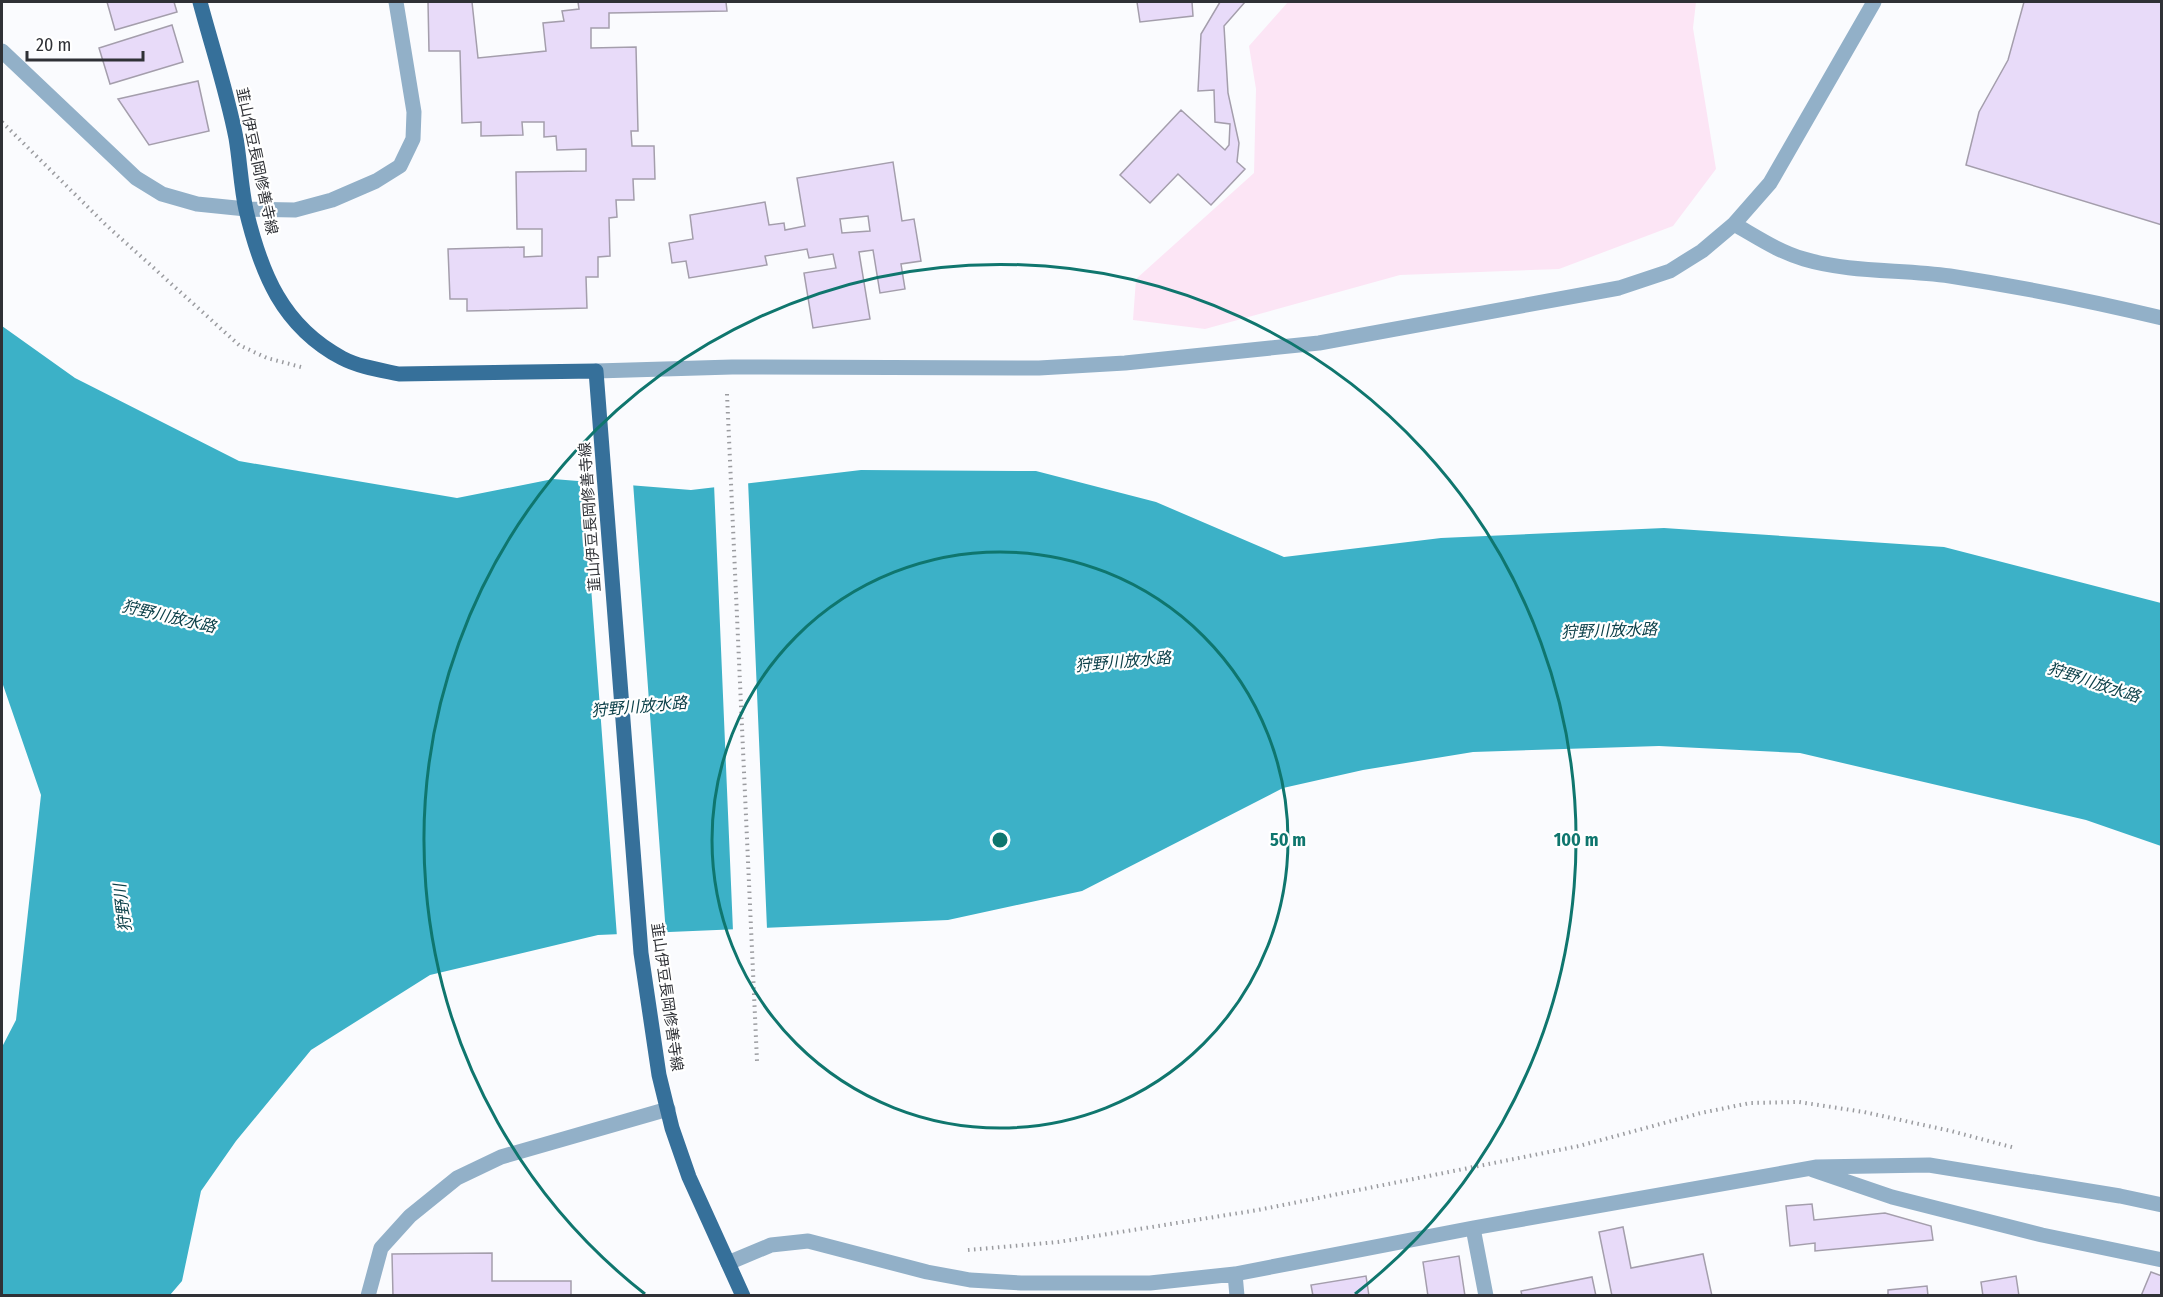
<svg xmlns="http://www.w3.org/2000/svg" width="2163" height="1297" font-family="'Fira Sans Condensed','Noto Sans JP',sans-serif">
<rect width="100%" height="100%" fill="#fafbfe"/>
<path fill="#fce5f5" d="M1288,2H1696L1693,28L1716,169L1673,226L1559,269L1400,275L1205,329L1133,320L1136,279L1254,173L1256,89L1249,46Z"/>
<path fill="#3cb1c7" d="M2,326L75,378L239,461L457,498L553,479L691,490L861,470L1036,471L1156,502L1284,557L1441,538L1664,528L1944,547L2161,603V846L2086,820L1800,753L1659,746L1473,752L1363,770L1283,788L1082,891L948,920L598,935L430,975L311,1050L236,1141L201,1191L182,1281L170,1295H2V1047L16,1020L41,795L2,682Z"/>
<path fill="#fafbfe" d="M583,479L633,482L666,934L617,937Z
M748,480L767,929L733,931L714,484Z"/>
<path fill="#e8dbf9" stroke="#a49eac" stroke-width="1.5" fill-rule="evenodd" d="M107,2H174L177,12L115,30Z
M428,2H472L478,58L546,51L543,23L564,21L562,11L579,9L578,2H726L727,11L609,13V28H591V48L636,47L638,131H631L632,146H654L655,179H633L634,200H616L617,217L609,218L610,256L598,257V277H586L587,308L467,311V299H450L448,249L524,247V257L542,256V229H517L516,172L586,171V149L557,150L556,136L544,137V122H522L523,135L481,136V122L462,123L460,51H429Z
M1137,2H1192L1193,16L1140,22Z
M1220,2H1245L1224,26L1228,93L1239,143L1237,162L1245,169L1211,205L1178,174L1150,203L1120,175L1181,110L1225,150L1229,145L1230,124L1215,122L1214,90L1198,91L1201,34Z
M2024,2H2162V225L1966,165L1979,112L2008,60Z
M172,25L183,62L110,84L99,48Z
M198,81L209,131L149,145L118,99Z
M893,162L902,221L914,219L921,261L901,264L905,289L880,293L873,250L859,252L870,319L813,328L804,273L836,268L833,254L809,258L807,249L765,256L767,265L689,278L686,261L672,263L669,243L693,239L690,215L765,202L769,225L784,223L785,230L805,226L797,178ZM868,216L870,231L842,233L840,219Z
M1812,1204L1814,1220L1885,1213L1931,1226L1933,1240L1815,1251V1243L1790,1246L1786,1206Z
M1623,1227L1631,1268L1703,1254L1712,1296H1612L1599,1232Z
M492,1253V1281H571V1296H393L392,1254Z
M1459,1256L1465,1296H1428L1423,1262Z
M2151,1272L2162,1276V1296H2141Z
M1366,1276L1369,1296H1313L1311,1285Z
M2016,1276L2019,1296H1983L1981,1282Z
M1592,1277L1596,1296H1522L1521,1291Z
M1927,1286L1928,1296H1888V1290Z"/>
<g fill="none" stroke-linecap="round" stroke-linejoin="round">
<path stroke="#9b9ca0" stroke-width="4" stroke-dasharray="1.5 4.5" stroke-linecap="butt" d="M2,122L105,224L239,345L267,358L301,367
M727,394L757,1061
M968,1250L1058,1242L1258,1210L1579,1146L1701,1113L1750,1103L1799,1102L1864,1112L1951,1131L2015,1148"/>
<path stroke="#92b0c8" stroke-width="15" d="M2,51L136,178L162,194L197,204L246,209L295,210L332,200L376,181L400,166L413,139L414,112L396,2
M1734,224C1757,237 1779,252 1804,259C1851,273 1902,269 1950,276C2021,287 2091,301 2162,318
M596,371L732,367L1039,368L1125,363L1319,343L1619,288L1670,271L1702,251L1734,224L1770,183L1874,2
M1813,1170L1892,1197L2042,1235L2162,1260
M1473,1228L1486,1296
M728,1263L771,1245L808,1241L927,1272L970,1280L1021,1283H1150L1235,1274L1473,1228L1817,1167L1929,1165L2120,1196L2162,1205
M1235,1274L1237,1296
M368,1296L381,1248L410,1216L457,1178L501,1157L668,1109"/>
<path stroke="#36709a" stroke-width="15" d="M200,2C212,47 227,92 236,138C240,162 241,187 246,210C261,273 282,326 342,358C359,367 380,370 399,374L596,371L641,953L659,1075L672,1128L689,1177L743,1296"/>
</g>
<g fill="none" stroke="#0f766e" stroke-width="3">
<circle cx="1000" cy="840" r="288"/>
<path d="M645 1294A576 576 0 1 1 1355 1294"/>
</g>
<g text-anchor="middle" stroke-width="4.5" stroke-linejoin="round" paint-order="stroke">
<g font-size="15" fill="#2f3136" stroke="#fff">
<text transform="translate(257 161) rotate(78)" y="5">韮山伊豆長岡修善寺線</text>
<text transform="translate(590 517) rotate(-94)" y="5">韮山伊豆長岡修善寺線</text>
<text transform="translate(667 997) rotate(82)" y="5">韮山伊豆長岡修善寺線</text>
</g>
<g font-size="16" font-style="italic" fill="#0d414a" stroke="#fff">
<text transform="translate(169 616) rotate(13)" y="6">狩野川放水路</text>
<text transform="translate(1609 630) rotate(-2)" y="6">狩野川放水路</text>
<text transform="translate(1123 661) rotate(-5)" y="6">狩野川放水路</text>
<text transform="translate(2094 682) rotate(18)" y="6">狩野川放水路</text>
<text transform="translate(639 706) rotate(-5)" y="6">狩野川放水路</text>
<text transform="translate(122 908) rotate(-97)" y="6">狩野川</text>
</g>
</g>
<circle cx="1000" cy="840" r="9" fill="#0f766e" stroke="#fff" stroke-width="3"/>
<g font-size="18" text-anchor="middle" font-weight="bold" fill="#0f766e" stroke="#fff" stroke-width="4.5" stroke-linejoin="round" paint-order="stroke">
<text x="1288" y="846">50 m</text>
<text x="1576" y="846">100 m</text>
</g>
<rect width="2163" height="1297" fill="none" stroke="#2f3136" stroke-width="6"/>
<path d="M27 51v9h116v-9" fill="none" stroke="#2f3136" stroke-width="3"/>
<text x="36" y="51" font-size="18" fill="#2f3136" stroke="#ffffff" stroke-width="4.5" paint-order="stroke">20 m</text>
</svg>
